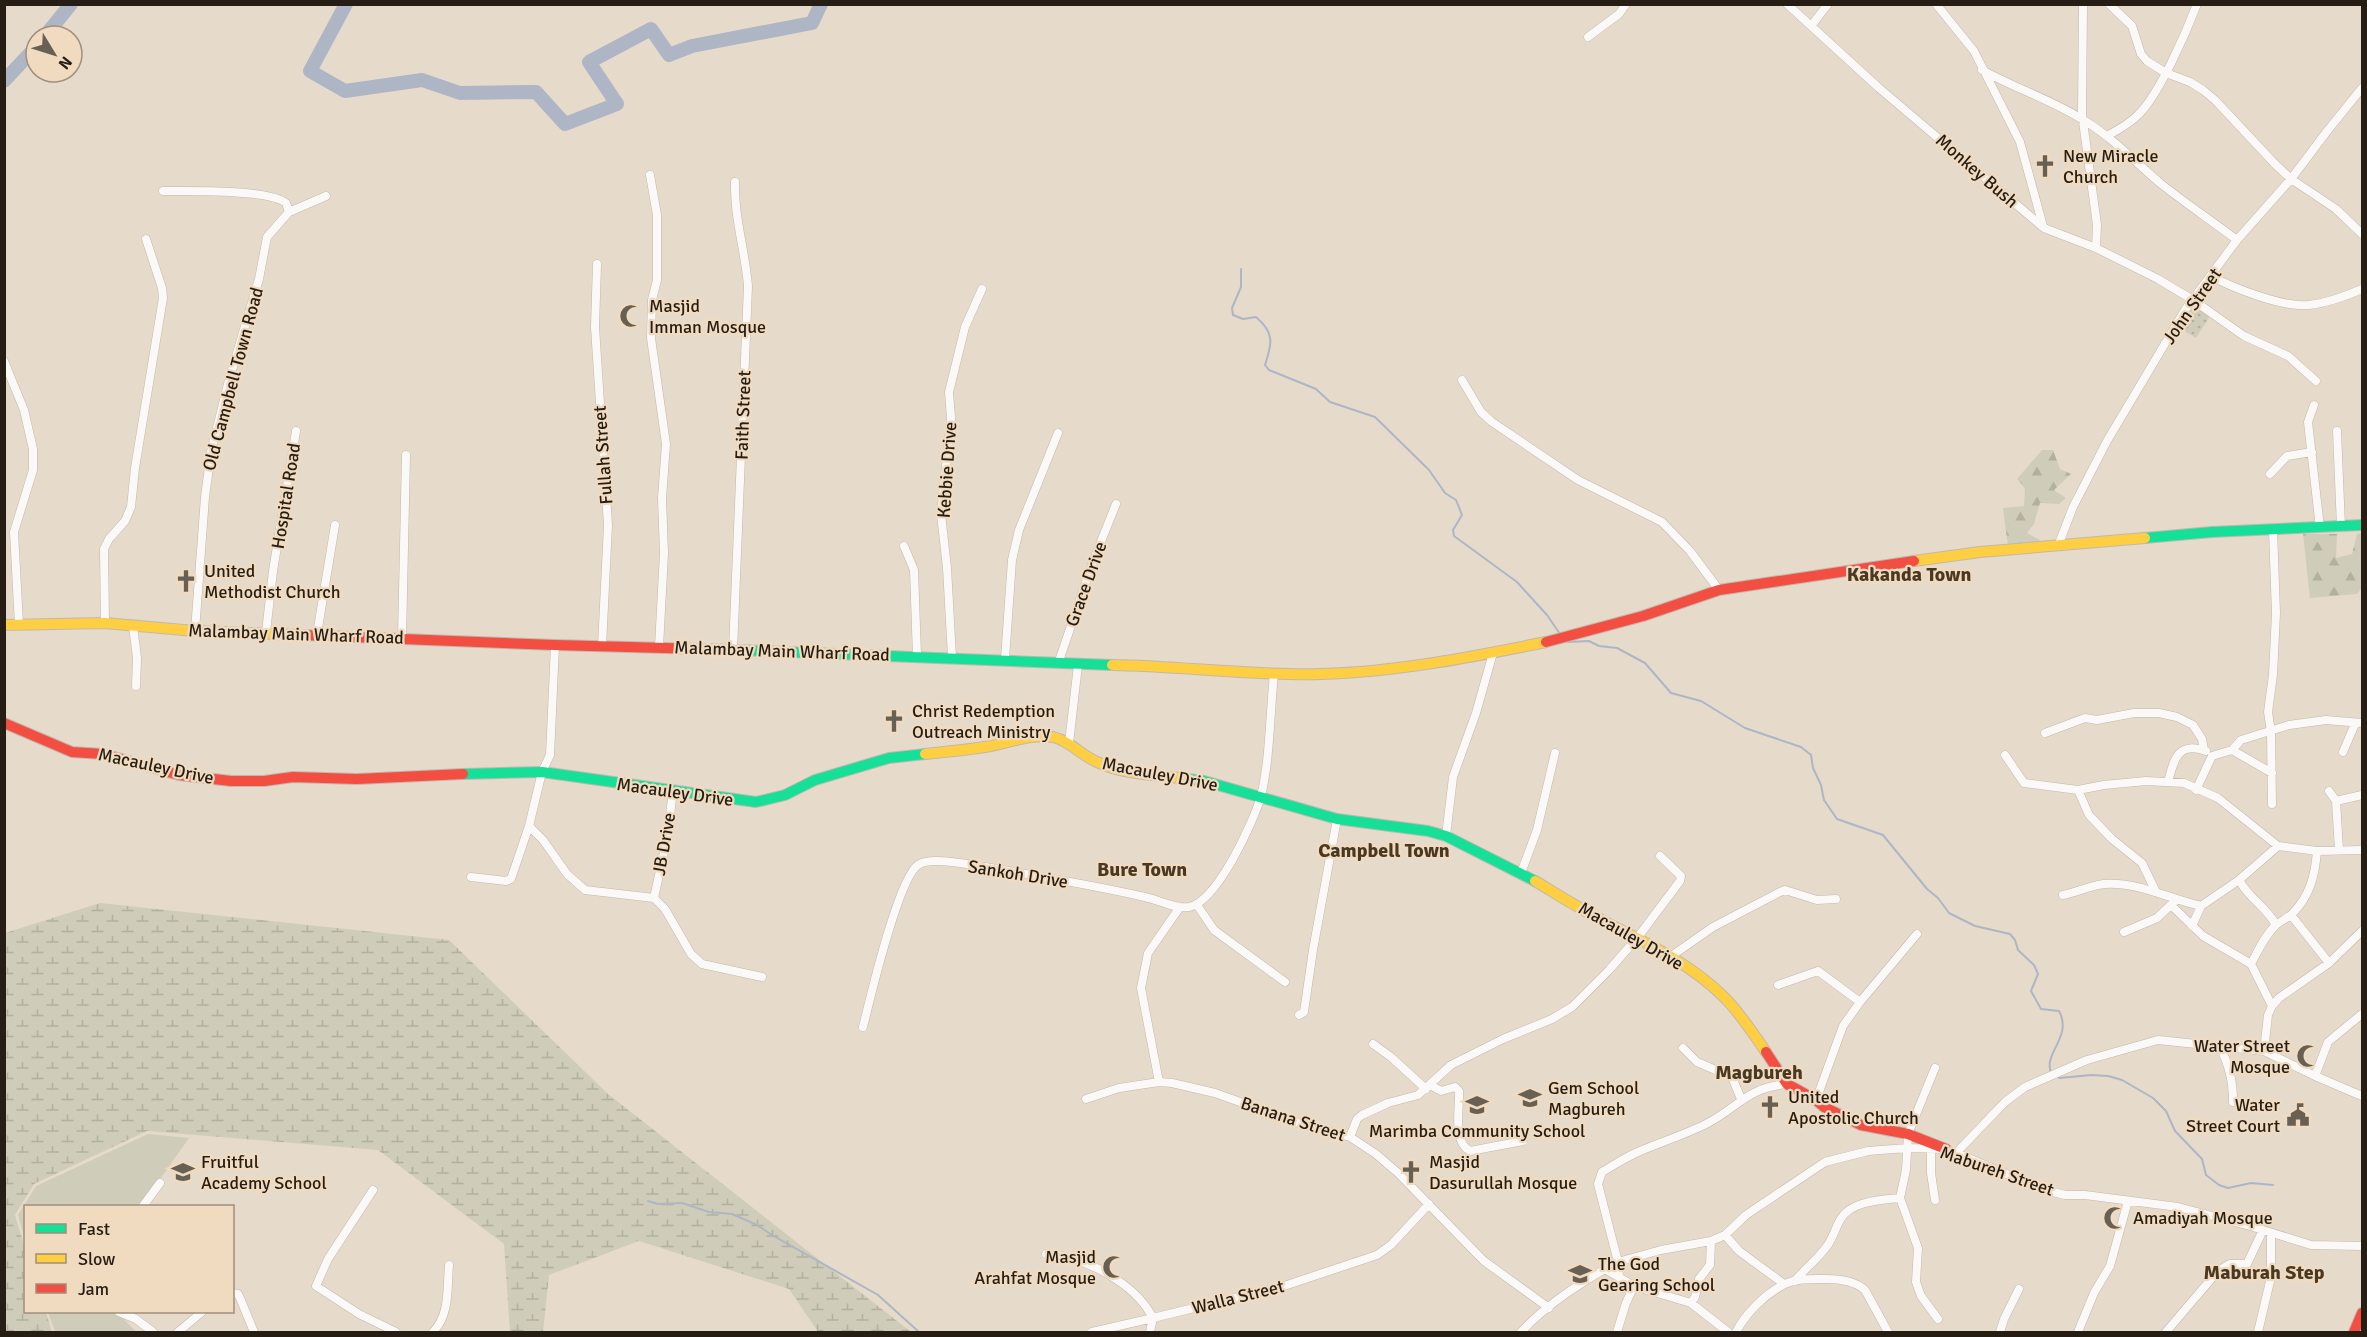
<svg xmlns="http://www.w3.org/2000/svg" width="2367" height="1337" font-family="Signika,sans-serif">
<defs>
<pattern id="forest-firs" width="22" height="20" patternUnits="userSpaceOnUse" patternTransform="scale(1.5)"><rect width="22" height="20" fill="#cfcdb9"/><path d="M5 1l3.5 6h-7zM16 11l3.5 6h-7z" fill="#b2b09e"/></pattern>
<pattern id="wetland-marsh" width="20" height="14" patternUnits="userSpaceOnUse" patternTransform="scale(1.5)"><rect width="20" height="14" fill="#cfcdb9"/><path d="M1 5h8M5 5V1M11 12h8M15 12V8" fill="none" stroke="#b2b09e"/></pattern>
<pattern id="garden-dots" width="8" height="8" patternUnits="userSpaceOnUse" patternTransform="scale(1.5)"><rect width="8" height="8" fill="#cfcdb9"/><path d="M2 2h.1M6 6h.1" fill="none" stroke="#b2b09e" stroke-width="1.8" stroke-linecap="round"/></pattern>
</defs>
<rect width="100%" height="100%" fill="#e6dacb"/>
<path fill="#cfcdb9" d="M148,1134L189,1138L141,1206H26L25,1240L18,1215L36,1186Z
M48,1312H117L136,1332H55Z"/>
<path fill="url(#forest-firs)" d="M2042,450H2053L2060,469L2071,474L2054,490L2066,498L2059,504L2040,503L2034,524L2027,533L2040,540L2036,544L2008,546L2003,508L2024,506L2025,488L2017,479Z
M2362,533V588L2357,594L2310,598L2303,534H2337L2336,558L2352,554L2357,534Z"/>
<path fill="url(#wetland-marsh)" d="M100,903L449,940L608,1094L911,1332H818L789,1289L639,1241L549,1275L543,1332H510L504,1244L378,1150L147,1131L34,1184L15,1215L25,1248L26,1312H46L52,1332H5V933Z"/>
<path fill="url(#garden-dots)" d="M2193,306L2210,316L2196,338L2178,327Z"/>
<g fill="none" stroke-linecap="round" stroke-linejoin="round">
<path stroke="#aeb6c5" stroke-width="2" d="M1241,269V287L1232,308L1233,315L1243,319L1256,317C1275,333 1272,344 1265,365L1269,370L1316,389L1330,402L1375,417L1429,470L1445,493L1456,500L1462,515L1453,530L1454,536L1517,582L1547,615L1560,634
M1568,642L1589,641L1599,646L1617,648L1645,663L1671,693L1701,701L1745,728L1801,747L1811,755L1813,768L1821,785L1824,800L1837,819L1883,835L1927,889L1938,898L1949,913L1975,926L2010,934L2015,940L2018,950L2034,965L2038,974L2031,991L2041,1009L2059,1011C2073,1036 2043,1054 2051,1072
M2056,1076L2060,1078L2091,1075L2108,1076L2122,1080L2153,1098L2166,1111L2175,1131L2202,1159L2206,1175L2219,1185L2228,1188L2251,1183L2273,1185
M648,1201L658,1204L682,1203L709,1212L732,1214L757,1225L772,1235L878,1295L919,1332"/>
<path stroke="#aeb6c5" stroke-width="14" d="M346,4L310,71L345,91L422,80L460,93L536,92L565,124L617,104L589,62L651,29L669,55L692,46L812,23L821,4
M45,36L71,4
M4,81L36,47"/>
<g stroke="#c2b8ad" stroke-width="9">
<path id="street" d="M1787,4L1879,88L2044,228L2096,248L2158,279L2193,300L2244,336L2288,356L2316,381
M1936,4L1974,51L2020,142L2043,226
M2083,4L2082,114L2097,225L2096,248
M2109,4L2132,26L2141,54L2147,61L2166,73L2190,82L2203,90L2215,100L2274,163L2291,179L2336,209L2362,234
M1811,26L1828,4
M1588,37L1619,14L1626,4
M1982,70C2016,89 2053,100 2085,121C2113,138 2135,162 2160,183C2185,203 2212,221 2237,240
M2107,136C2118,130 2129,124 2138,115C2159,95 2186,33 2197,4
M650,175L657,215V280L652,300L651,338L666,444L662,498L664,553L659,647
M163,191C188,191 269,189 286,203L289,212
M597,264L595,327L608,525L602,646
M2211,276C2233,288 2284,308 2309,305C2327,303 2346,296 2362,289
M4,361L24,410L33,449V470L14,532L19,625
M1462,380L1481,412L1492,422L1578,480L1662,522L1690,551L1719,590
M2314,405L2308,422L2320,528
M2337,431L2341,527
M2270,474L2287,456L2312,452
M904,546L914,570L917,656
M2058,546L2073,507L2107,441L2185,310L2237,240L2291,179L2328,130L2362,88
M105,623L104,549L109,539L125,521L131,507L135,468L163,298L162,288L146,239
M133,626L137,658L136,686
M195,631L205,497L211,452L229,380L259,279L267,237L289,212L326,196
M266,632L273,571L296,431
M317,634L335,525
M402,638L406,455
M555,645L550,755L542,772L529,826L543,840L567,874L585,890L654,898L665,909L691,954L702,964L762,977
M733,650L748,286C745,250 734,217 735,182
M952,657L947,568L941,514L951,418L949,392L965,327L982,289
M1005,659L1012,560L1019,530L1058,433
M1058,664L1092,564L1116,504
M2045,733L2085,718L2097,720L2134,713H2159L2177,717L2193,725L2202,739L2204,750
M1069,743L1078,665
M2232,750L2272,773
M2343,752L2355,724
M2005,755L2024,783L2078,790L2089,815L2112,839L2142,863L2156,892
M2168,782C2174,759 2178,741 2206,751
M2078,790L2104,785L2146,781L2184,783L2218,798L2278,846L2317,851L2362,850
M2196,790L2212,756L2232,750L2241,740L2289,725L2326,720L2362,723
M2329,791L2336,801L2362,795
M2336,801L2339,850
M2272,804L2271,732L2268,712L2273,675L2276,613L2273,530
M1446,836L1453,777L1476,713L1493,653
M1521,873L1537,830L1555,753
M471,877L506,881L511,879L529,826
M2239,880C2250,900 2265,905 2276,925
M2063,895C2077,892 2089,886 2104,884C2136,881 2170,899 2201,906L2239,880L2278,846
M654,898L667,838L673,791
M1197,905L1214,930L1285,982
M2172,906L2203,936L2251,964L2272,1006
M2291,915L2329,963
M2192,926L2201,906
M2124,932L2157,918L2175,901
M1670,957L1713,927L1780,892L1785,890L1817,900L1836,899
M2251,964C2258,951 2265,935 2276,925C2281,921 2287,918 2292,914C2310,896 2315,876 2317,851
M1778,985L1818,971L1860,1002
M1299,1015L1304,1012L1313,950L1337,819
M863,1027C870,999 898,879 918,865C930,856 970,865 985,867C1039,876 1092,885 1145,897C1159,900 1175,909 1189,907C1217,902 1254,821 1261,796C1270,760 1270,711 1274,674
M1373,1044L1391,1057L1426,1089
M2220,1046C2229,1066 2233,1080 2233,1102
M1683,1048L1697,1062L1732,1077L1741,1099
M2264,1051L2268,1015L2272,1006L2279,998L2329,963L2362,931
M1935,1068L1908,1134L1906,1170L1900,1198L1918,1248L1916,1282L1921,1296L1938,1319
M2315,1076L2328,1042L2362,1014
M1159,1082L1141,988L1148,953L1180,907
M1787,1084C1746,1088 1739,1107 1706,1124C1684,1135 1661,1142 1638,1152C1626,1157 1614,1165 1602,1172L1598,1184L1618,1262L1661,1250L1711,1241L1725,1235L1746,1215L1825,1162L1868,1151L1907,1148L1946,1149L2045,1190L2065,1195H2085L2178,1207L2250,1226L2311,1245L2362,1246
M1430,1085L1441,1091L1455,1087L1459,1091C1460,1108 1452,1142 1470,1151L1523,1141
M1086,1099L1119,1088L1159,1082L1172,1083L1215,1093L1301,1124L1350,1137L1376,1154L1398,1173L1484,1261L1549,1308
M1816,1100L1843,1026L1860,1002L1917,934
M1350,1137L1357,1119L1362,1115L1388,1103L1418,1095L1451,1065L1503,1039L1552,1019L1572,1007L1609,970L1638,937L1680,881L1681,876L1660,856
M1931,1148V1173L1935,1200
M1956,1153L2005,1102L2025,1087L2087,1060L2158,1040L2264,1051L2315,1076L2362,1096
M373,1190L328,1259L316,1286L359,1314L396,1332
M143,1206L160,1183
M1725,1235L1739,1251L1784,1284
M1046,1254C1084,1256 1135,1283 1153,1318L1284,1286L1377,1255L1391,1245L1429,1204
M1605,1269L1634,1286L1691,1303L1728,1332
M1795,1281C1805,1268 1818,1259 1827,1246C1833,1238 1835,1229 1840,1220C1850,1201 1881,1200 1900,1198
M232,1293L238,1294L240,1298L254,1332
M1691,1303L1695,1297L1699,1279L1710,1265L1711,1241
M119,1312L136,1319L153,1332
M178,1332L202,1312
M433,1332C450,1315 447,1288 449,1265
M1092,1332L1153,1318L1150,1332
M1521,1332C1546,1305 1585,1279 1618,1262L1619,1277
M1617,1332L1626,1303L1634,1286
M1736,1332C1746,1313 1765,1294 1785,1284C1797,1278 1813,1279 1826,1279C1840,1279 1855,1281 1865,1290L1888,1332
M2000,1332L2004,1319L2019,1289
M2078,1332L2094,1293L2110,1266L2128,1201
M2166,1332L2218,1271L2230,1264H2247L2263,1230
M2258,1332L2271,1277V1233"/>
</g>
<g stroke="#c2b8ad" stroke-width="12">
<path id="fast" d="M2145,538L2212,532L2362,525
M738,650L1112,665
M463,774L542,772L756,802L785,795L815,780L889,758L925,754
M1188,779L1204,781L1337,819L1428,831L1446,836L1535,881"/>
</g>
<g stroke="#c2b8ad" stroke-width="12">
<path id="slow" d="M1914,561L1980,552L2145,538
M4,625L105,623L195,631L276,634
M1112,665C1182,666 1251,676 1321,674C1396,672 1472,657 1546,642
M925,754C945,752 965,750 985,747C1006,744 1032,733 1053,737C1070,741 1081,755 1097,762C1124,775 1158,775 1188,779
M1535,881C1560,896 1585,912 1611,925C1651,945 1692,965 1724,997C1740,1013 1753,1033 1766,1052"/>
</g>
<g stroke="#c2b8ad" stroke-width="12">
<path id="jam" d="M276,634L555,645L738,650
M1546,642L1643,616L1719,590L1914,561
M4,723L72,752L103,754L179,775L231,781H264L293,777L357,779L463,774
M1766,1052L1787,1084L1816,1100L1824,1107L1861,1125L1908,1134L1946,1149
M2354,1332L2362,1313"/>
</g>
<use href="#street" stroke="#fbf9f7" stroke-width="8"/>
<use href="#fast" stroke="#16e098" stroke-width="10"/>
<use href="#slow" stroke="#ffcf43" stroke-width="10"/>
<use href="#jam" stroke="#f24e42" stroke-width="10"/>
</g>
<defs>
<g id="church-bare" transform="scale(1.8)"><path d="M-1.2-6h2.4v3.5h3.3v2.4h-3.3V6h-2.4V-.1h-3.3v-2.4h3.3Z" fill="#696054" stroke="#f1dbc0" stroke-width="2.5" paint-order="stroke"/></g>
<g id="mosque-bare" transform="scale(1.8)"><path d="M3.5-4.9A6 6 0 1 0 3.5 4.9A5 5 0 1 1 3.5-4.9Z" fill="#696054" stroke="#f1dbc0" stroke-width="2.5" paint-order="stroke"/></g>
<g id="school-bare" transform="scale(1.8)"><path d="M0-5L7-2L0 1L-7-2ZM-4 1L0 2.5L4 1V4Q0 6-4 4Z" fill="#696054" stroke="#f1dbc0" stroke-width="2.5" paint-order="stroke"/></g>
<g id="civic-bare" transform="scale(1.8)"><path d="M-.6-6.5H3V-4.5H.6V-3L4-1V1h2V6H-6V1h2V-1L-.6-3ZM-1.2 2.5V6h2.4V2.5Z" fill="#696054" stroke="#f1dbc0" stroke-width="2.5" paint-order="stroke"/></g>
</defs>
<g fill-rule="evenodd">
<use href="#church-bare" x="2045" y="166"/>
<use href="#mosque-bare" x="631" y="316"/>
<use href="#church-bare" x="186" y="581"/>
<use href="#church-bare" x="894" y="721"/>
<use href="#mosque-bare" x="2308" y="1056"/>
<use href="#school-bare" x="1530" y="1098"/>
<use href="#school-bare" x="1477" y="1105"/>
<use href="#church-bare" x="1770" y="1107"/>
<use href="#civic-bare" x="2298" y="1115"/>
<use href="#school-bare" x="183" y="1172"/>
<use href="#church-bare" x="1411" y="1172"/>
<use href="#mosque-bare" x="2115" y="1218"/>
<use href="#mosque-bare" x="1114" y="1267"/>
<use href="#school-bare" x="1580" y="1274"/>
</g>
<g text-anchor="middle" stroke-width="4.5" stroke-linejoin="round" paint-order="stroke">
<g font-size="18" fill="#261e14" stroke="#f1dbc0" text-anchor="start">
<text x="2063" y="162">New Miracle<tspan x="2063" dy="21">Church</tspan></text>
<text x="649" y="312">Masjid<tspan x="649" dy="21">Imman Mosque</tspan></text>
<text x="204" y="577">United<tspan x="204" dy="21">Methodist Church</tspan></text>
<text x="912" y="717">Christ Redemption<tspan x="912" dy="21">Outreach Ministry</tspan></text>
<text x="2290" y="1052" text-anchor="end">Water Street<tspan x="2290" dy="21">Mosque</tspan></text>
<text x="1548" y="1094">Gem School<tspan x="1548" dy="21">Magbureh</tspan></text>
<text x="1788" y="1103">United<tspan x="1788" dy="21">Apostolic Church</tspan></text>
<text x="2280" y="1111" text-anchor="end">Water<tspan x="2280" dy="21">Street Court</tspan></text>
<text x="1477" y="1137" text-anchor="middle">Marimba Community School</text>
<text x="201" y="1168">Fruitful<tspan x="201" dy="21">Academy School</tspan></text>
<text x="1429" y="1168">Masjid<tspan x="1429" dy="21">Dasurullah Mosque</tspan></text>
<text x="2133" y="1224">Amadiyah Mosque</text>
<text x="1096" y="1263" text-anchor="end">Masjid<tspan x="1096" dy="21">Arahfat Mosque</tspan></text>
<text x="1598" y="1270">The God<tspan x="1598" dy="21">Gearing School</tspan></text>
</g>
<g font-size="18" fill="#261e14" stroke="#f1dbc0">
<text transform="translate(1977 171) rotate(41)" y="6">Monkey Bush</text>
<text transform="translate(2192 306) rotate(-55)" y="6">John Street</text>
<text transform="translate(233 379) rotate(-75)" y="6">Old Campbell Town Road</text>
<text transform="translate(743 415) rotate(-88)" y="6">Faith Street</text>
<text transform="translate(603 455) rotate(-94)" y="6">Fullah Street</text>
<text transform="translate(947 470) rotate(-86)" y="6">Kebbie Drive</text>
<text transform="translate(286 496) rotate(-81)" y="6">Hospital Road</text>
<text transform="translate(1086 584) rotate(-70)" y="6">Grace Drive</text>
<text transform="translate(296 634) rotate(2)" y="6">Malambay Main Wharf Road</text>
<text transform="translate(782 651) rotate(2)" y="6">Malambay Main Wharf Road</text>
<text transform="translate(156 766) rotate(12)" y="6">Macauley Drive</text>
<text transform="translate(1160 774) rotate(11)" y="6">Macauley Drive</text>
<text transform="translate(675 792) rotate(8)" y="6">Macauley Drive</text>
<text transform="translate(664 844) rotate(-80)" y="6">JB Drive</text>
<text transform="translate(1018 874) rotate(9)" y="6">Sankoh Drive</text>
<text transform="translate(1631 936) rotate(30)" y="6">Macauley Drive</text>
<text transform="translate(1293 1119) rotate(18)" y="6">Banana Street</text>
<text transform="translate(1997 1171) rotate(19)" y="6">Mabureh Street</text>
<text transform="translate(1238 1297) rotate(-14)" y="6">Walla Street</text>
</g>
<g font-size="20" font-weight="bold" fill="#4a3922" stroke="#f1dbc0">
<text x="1909" y="581">Kakanda Town</text>
<text x="1384" y="857">Campbell Town</text>
<text x="1142" y="876">Bure Town</text>
<text x="1759" y="1079">Magbureh</text>
<text x="2264" y="1279">Maburah Step</text>
</g>
</g>
<rect width="2367" height="1337" fill="none" stroke="#261e14" stroke-width="12"/>
<rect x="24" y="1205" width="210" height="108" fill="#f1dbc0" stroke="#a08f7b" stroke-width="1.5"/>
<rect x="36" y="1224" width="30" height="9" fill="#16e098" stroke="#a08f7b" stroke-width="1.5"/>
<text x="78" y="1235" font-size="18" fill="#261e14">Fast</text>
<rect x="36" y="1254" width="30" height="9" fill="#ffcf43" stroke="#a08f7b" stroke-width="1.5"/>
<text x="78" y="1265" font-size="18" fill="#261e14">Slow</text>
<rect x="36" y="1284" width="30" height="9" fill="#f24e42" stroke="#a08f7b" stroke-width="1.5"/>
<text x="78" y="1295" font-size="18" fill="#261e14">Jam</text>
<g transform="translate(54 54) rotate(128)"><circle r="28" fill="#f1dbc0" stroke="#a08f7b" stroke-width="1.5"/>
<path d="M0-4.5L10 22L0 15L-10 22Z" fill="#696054"/>
<text y="-9" font-size="16" font-weight="bold" text-anchor="middle" fill="#261e14">N</text>
</g>
</svg>
